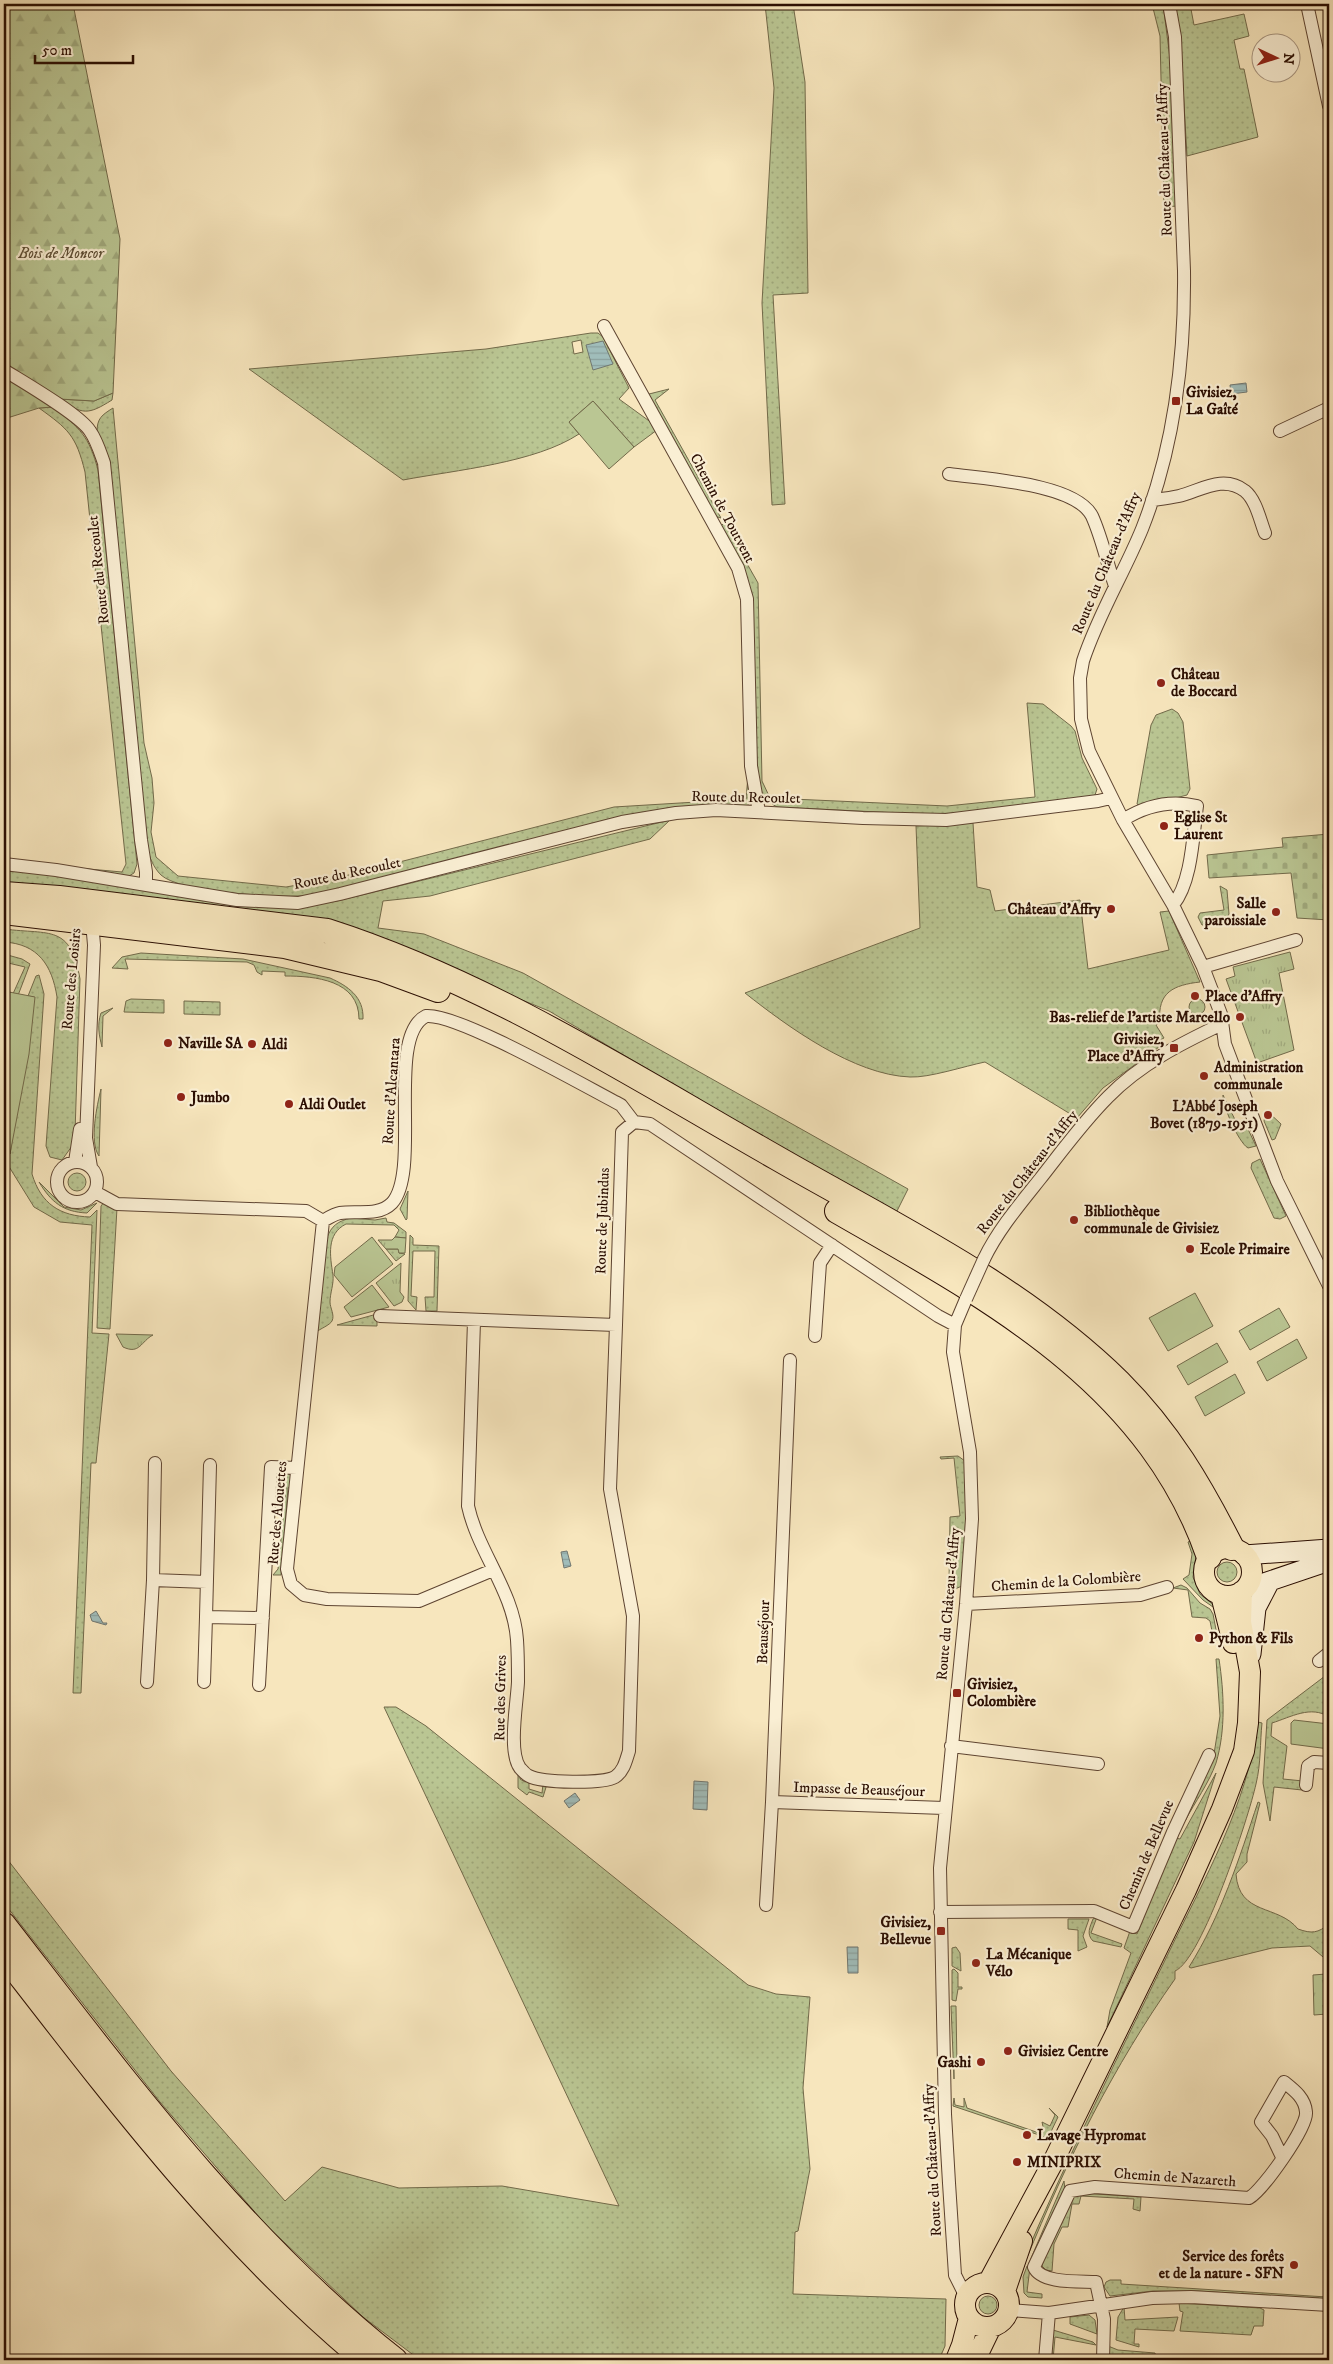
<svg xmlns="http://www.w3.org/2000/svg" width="1333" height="2364" font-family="'IM FELL DW Pica',serif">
<defs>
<pattern id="grass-dots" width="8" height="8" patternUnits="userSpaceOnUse" patternTransform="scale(1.25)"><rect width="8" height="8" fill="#bac693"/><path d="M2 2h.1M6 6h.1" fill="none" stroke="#a0a97d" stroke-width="1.8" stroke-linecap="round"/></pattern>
<pattern id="forest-firs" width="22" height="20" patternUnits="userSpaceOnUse" patternTransform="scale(1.25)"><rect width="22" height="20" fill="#bac693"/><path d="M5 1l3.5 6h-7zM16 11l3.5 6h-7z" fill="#a0a97d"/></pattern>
<pattern id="cemetery-stones" width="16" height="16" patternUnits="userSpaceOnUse" patternTransform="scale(1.25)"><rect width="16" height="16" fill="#bac693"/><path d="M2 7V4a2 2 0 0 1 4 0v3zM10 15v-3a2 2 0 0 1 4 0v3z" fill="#a0a97d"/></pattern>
<pattern id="park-tufts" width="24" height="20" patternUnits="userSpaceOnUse" patternTransform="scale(1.25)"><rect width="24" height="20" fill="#bac693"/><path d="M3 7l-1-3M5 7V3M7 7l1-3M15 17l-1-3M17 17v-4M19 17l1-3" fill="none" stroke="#a0a97d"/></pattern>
<pattern id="water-rules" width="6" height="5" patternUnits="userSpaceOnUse" patternTransform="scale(1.25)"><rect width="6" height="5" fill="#a0bdba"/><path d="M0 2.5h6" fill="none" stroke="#8aa19e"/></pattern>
</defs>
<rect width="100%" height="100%" fill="#f7e6bd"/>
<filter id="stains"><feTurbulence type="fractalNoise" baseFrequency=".004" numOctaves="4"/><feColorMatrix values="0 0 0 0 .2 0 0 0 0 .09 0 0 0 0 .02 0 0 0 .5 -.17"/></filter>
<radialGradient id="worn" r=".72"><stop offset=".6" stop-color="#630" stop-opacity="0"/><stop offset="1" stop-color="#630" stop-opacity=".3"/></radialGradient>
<path fill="url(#grass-dots)" stroke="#726a4a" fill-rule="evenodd" d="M765,4H793L805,82L808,293L773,295L785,504L772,505L762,303L774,88Z
M1152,4H1163L1171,66L1177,206L1164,207L1160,36Z
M1175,4H1190L1194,25L1244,14L1249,36L1234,40L1240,69H1244L1258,137L1187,156L1180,35Z
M591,333H598L603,337L629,388L619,399L652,423L657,430L634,447L593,401L569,422L579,434C535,463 456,470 403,480L249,369L486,349ZM581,340L583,352L574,354L572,342Z
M669,389L655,400L721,518L714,516L645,395Z
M113,393L112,400C88,415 83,415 59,399L94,401Z
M53,407C80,428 89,436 98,470L137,864L134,873L129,876L56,866L122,872L126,864L85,472C76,435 68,429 39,408Z
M113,408L144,743L152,778L154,803L151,832L156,857L178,876L286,887L337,878L614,807L746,799L749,765L751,803L746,806L718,805L338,890C325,892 310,896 296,896C270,897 179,892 161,875C153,867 150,858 147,848L97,432C97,418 102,415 113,408Z
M724,523L758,583L762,781L770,798L947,806L1035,797L1027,703L1043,704L1071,726L1075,731L1082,758L1097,789L1095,795L1090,798L964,813L918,814L777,807C766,801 760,793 757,780L751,599L720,527Z
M1172,709L1178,713L1183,722L1190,789L1187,795L1141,807L1137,804L1151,725L1156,715Z
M670,820L650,839L430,896L383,901L378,928L424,934L523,973L908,1189L895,1215L549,1011L334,923L4,887V867L143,888L337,901Z
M973,823L977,887L990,890L995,911L1080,900L1088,969L1169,950L1160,912L1169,911L1200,982C1174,985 1157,992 1160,1022L1156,1025L1164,1038L1156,1042L1159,1047L1103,1088L1077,1118L985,1062C965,1066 929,1078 910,1077C854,1075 788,1027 745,993L920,928L916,826Z
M1220,886L1227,890L1229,914L1225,921L1202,925L1198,917L1200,913L1224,910Z
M4,929C51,935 70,924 80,979L75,1133L72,1146L62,1160L50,1157L46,1146L57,997C52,965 38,944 4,942Z
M141,953L243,959L330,978C348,986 364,997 363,1019H359C359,980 315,976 285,976V972L262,971V975L257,972L254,965L247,962L125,959L128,969L112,968L122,957Z
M4,954L22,959L30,964L17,998L12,996L25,967L4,962Z
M39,975L44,994L32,1174C41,1204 60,1216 90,1217L97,1210L92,1333L109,1334L96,1463H91L81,1693H73L92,1225L60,1222L34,1207L8,1165L4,1164V1153L10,1154L34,997L28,996L36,976Z
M131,999L164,1000V1013L124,1012L126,1001Z
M1189 1007a8 8 0 1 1 16 0a8 8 0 1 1-16 0Z
M184,1001L220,1002V1015L184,1014Z
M113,1008L103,1016L102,1047C99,1035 97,1025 101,1013Z
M101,1089L99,1156C89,1142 97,1105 101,1089Z
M1223,1095L1240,1130L1247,1127L1256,1146L1248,1148C1238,1142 1222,1104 1223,1095Z
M1266,1110L1281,1124L1275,1139L1272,1140L1264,1121Z
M1260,1159L1286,1216L1280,1219L1274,1218L1251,1168L1252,1163Z
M68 1182a9 9 0 1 1 18 0a9 9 0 1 1-18 0Z
M39,1182L64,1207L81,1210L97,1203L87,1213C63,1212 51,1202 39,1182Z
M408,1191L407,1219L406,1220L400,1209Z
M104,1202L117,1208L110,1329L97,1328L101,1206Z
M351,1218L375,1220L386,1218L387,1222L394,1223L406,1232V1238L395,1237L399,1230L394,1225L346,1224C326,1234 330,1256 333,1275C334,1284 330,1293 330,1302C330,1308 335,1315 332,1321C330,1325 320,1329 316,1332L327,1238C331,1226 338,1221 351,1218Z
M410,1235L413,1238V1245L439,1246L437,1311H426L425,1297H434L435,1251H413L411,1296L417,1297L416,1310L408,1301Z
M386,1249H399V1253L405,1254L396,1261Z
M377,1314V1326L337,1325Z
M958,1456L965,1461L966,1514L962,1586L955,1589L949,1584L950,1517L960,1516L954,1458L941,1459L940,1457Z
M282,1472H288L293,1479L292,1486L288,1488L281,1575H273L278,1569L286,1488L280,1478Z
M1194,1539L1196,1556L1193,1577L1200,1594L1215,1606L1213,1607L1203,1600L1183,1579L1189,1575L1192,1554L1188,1542Z
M1217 1572a10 10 0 1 1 20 0a10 10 0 1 1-20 0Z
M1181,1585L1187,1588L1200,1603L1210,1609L1213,1614L1218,1640L1214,1641L1210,1621L1206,1618L1192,1617L1188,1590L1173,1588Z
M1216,1659H1219C1224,1692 1226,1730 1216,1763C1209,1783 1195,1802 1185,1821L1214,1754L1220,1716Z
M1329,1673V1717C1311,1705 1291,1717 1272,1723L1271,1736L1287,1746L1283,1779L1303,1781L1302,1790L1274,1787L1270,1821L1263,1783L1267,1720Z
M384,1707H396L426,1726L748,1985L776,1994L810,1997L803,2088L810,2169L798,2231L795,2232L793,2294L946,2299L945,2346L939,2360H420L363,2317L266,2225L160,2102L4,1903V1855L171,2071L285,2201L322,2167L399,2188L502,2186L619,2206Z
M1258,1722L1262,1723C1260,1742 1261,1764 1256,1784C1249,1816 1202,1960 1175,1971V1979C1114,2065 1066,2162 1026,2260L1024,2259C1068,2156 1119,2055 1168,1954C1204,1879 1247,1806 1258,1722Z
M518,1773L521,1775L520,1779L525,1782L529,1780V1789L542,1793L543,1784H547L543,1797L529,1792L527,1795L518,1788Z
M1216,1773L1194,1842L1107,2027L1110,2010L1131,1953L1124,1948L1130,1931L1137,1934L1176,1838L1180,1839Z
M1258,1802L1260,1803L1247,1854V1862L1236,1874C1239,1916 1278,1904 1298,1929C1312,1934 1318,1933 1329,1924V1962L1310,1946L1272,1948L1191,1968L1189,1967C1221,1916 1239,1859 1258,1802Z
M1097,1917L1091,1933L1122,1944L1121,1947L1093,1941C1086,1934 1090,1927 1093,1919Z
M1068,1919H1089L1083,1936L1087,1947L1078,1951V1930L1068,1929Z
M956,1947L960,1953L961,1971L952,1966V1948Z
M954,1969L958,1973V1987H962V1989H958L956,2001L952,2000V1970Z
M951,2006H956L957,2066H954V2079Z
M964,2098L967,2108L1039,2133L1044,2131L1042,2122L1050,2126L1055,2115L1049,2108L1058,2117L1048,2138L953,2106L954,2098L955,2105L964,2107Z
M1064,2181L1065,2190L1032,2264L1029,2263Z
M1081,2193L1141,2197L1140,2211L1133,2209L1134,2199L1081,2196L1079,2204H1072L1068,2227H1062L1054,2244L1052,2271L1046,2270L1042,2266V2262L1073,2196Z
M1027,2266L1030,2267L1027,2292L1042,2294V2298L1028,2297L1024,2293L1023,2277Z
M1110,2280H1121V2284L1327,2297L1328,2293L1329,2299L1198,2291H1153L1110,2296L1104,2287L1106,2282Z
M979 2305a9 9 0 1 1 18 0a9 9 0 1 1-18 0Z
M1179,2303L1260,2308L1264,2310L1263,2326H1254L1251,2335L1180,2331L1183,2312L1180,2311Z
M1124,2307L1125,2320L1178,2317L1174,2331L1135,2329L1134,2344H1139V2347L1116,2340L1118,2317Z
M1089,2315L1095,2320L1097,2334L1070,2324V2317Z
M1053,2330L1093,2342L1096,2345L1055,2337L1053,2360H1050Z
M1108,2346L1118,2350L1155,2353L1156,2358L1131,2356L1130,2360H1107Z"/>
<path fill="url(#forest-firs)" stroke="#726a4a" d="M4,4H73L120,239L113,393L94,401L59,399L53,407L39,408L4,419Z"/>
<path fill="url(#cemetery-stones)" stroke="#726a4a" d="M1329,834V920L1297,918L1291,873L1209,878L1207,855L1283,847L1282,838Z"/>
<path fill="url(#park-tufts)" stroke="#726a4a" d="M1290,952L1294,969L1279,973L1294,1050L1257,1063L1226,979L1235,976L1233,967Z
M395,1237L406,1238L405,1253H399L398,1249H386L378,1240H392Z
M401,1263L400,1292L404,1297L402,1302L394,1306L376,1283Z
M116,1334L153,1335C141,1341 140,1355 123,1347Z
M1326,1974L1327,2014L1314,2015L1313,1975Z"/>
<path fill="#bac693" stroke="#726a4a" d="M593,401L634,447L609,469L569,422Z
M4,991L35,997L29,1054L10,1154L4,1153Z
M372,1237L393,1264L352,1297L334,1275L335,1267Z
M372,1285L389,1307L351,1317L344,1307Z
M1195,1293L1213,1326L1168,1351L1149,1318Z
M1279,1308L1290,1327L1250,1350L1239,1331Z
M1297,1339L1307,1358L1267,1381L1257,1362Z
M1217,1343L1228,1362L1188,1385L1177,1366Z
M1235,1374L1245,1393L1205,1416L1195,1397Z
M1294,1720L1329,1724V1749L1291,1744V1723Z"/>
<path fill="url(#water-rules)" stroke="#717770" d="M603,341L613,364L593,370L586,345Z
M1246,383L1247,392L1231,394L1230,385Z
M567,1551L571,1566L564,1568L561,1552Z
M96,1611L103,1623H107L106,1625L92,1621L90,1615Z
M694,1781L708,1782L707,1810L693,1809Z
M575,1793L580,1800L569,1808L564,1801Z
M847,1947H858V1973H848Z"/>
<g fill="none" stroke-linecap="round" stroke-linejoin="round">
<g stroke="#5e4431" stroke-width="14">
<path id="street" d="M1169,4L1175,37L1184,271C1185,357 1174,448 1142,529C1124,573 1098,615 1083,661L1080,678L1081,719L1089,751L1123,820L1173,905L1203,967L1221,1014L1225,1044L1277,1181L1329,1286
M1307,4L1329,106
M604,326L738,568L747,599L751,766L759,812
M4,370C23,382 79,414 90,431C97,441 100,452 104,463L141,840L146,872V884
M1280,431L1329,408
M949,474C983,479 1075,483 1092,516C1102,538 1107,563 1115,586
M1152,500C1160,499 1170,498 1179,496C1200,491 1223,474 1245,491C1256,500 1260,520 1265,533
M1123,820C1145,806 1171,800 1197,806C1193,835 1192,882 1173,905
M4,864L56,870L237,900L298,903L340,894L622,822L676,813L716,810L863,818L946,820L1098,801L1111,798
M1203,967L1296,940
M57 1182a20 20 0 1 1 40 0a20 20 0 1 1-40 0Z
M75,1162L80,1129
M91,1167L86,1138L94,945L92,922
M95,1192L117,1204L306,1211L323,1221
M984,1259C998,1230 1020,1204 1040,1179C1062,1151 1083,1122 1108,1097C1140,1064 1182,1043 1222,1024
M966,1299L955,1325L953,1352L970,1452L972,1519L966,1604L940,1868L945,2114L949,2183L955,2275L966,2297
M380,1316L616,1325L622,1132L634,1122L650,1124L938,1316L955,1325
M474,1321L468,1506C478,1552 514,1592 517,1640C518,1654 518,1668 518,1682C517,1703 508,1752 520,1768C522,1770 526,1775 529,1776C542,1783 603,1784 615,1777C624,1771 626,1760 629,1751L633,1616L610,1489L616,1325
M815,1336L820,1263L832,1245
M493,1570L419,1601L327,1599L304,1595L291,1584L287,1569L323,1221C328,1218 334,1214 340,1213C357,1210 378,1217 392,1203C422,1170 385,1036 426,1016C458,1013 586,1087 621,1105L634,1122
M153,1580L155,1463
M966,1604L1140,1595L1167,1587
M206,1617L210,1465
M1319,1661L1329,1653
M147,1682L153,1580L207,1582
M204,1682L206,1617L263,1618
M259,1685L271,1467L297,1468
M951,1746L1098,1764
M1306,1785L1308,1766L1314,1762L1329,1763
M772,1802L944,1808
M766,1905L772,1802L790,1360
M940,1912L1094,1911L1133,1927L1173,1832L1209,1755
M1009,2310L1049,2313L1152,2298L1191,2297L1329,2305
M1045,2360L1049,2313
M1103,2360L1104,2319L1096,2282C1080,2281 1041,2284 1034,2267L1070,2191L1095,2187L1249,2198C1262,2191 1308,2127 1306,2112C1305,2098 1294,2090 1284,2082L1261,2122L1272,2136L1282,2157"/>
</g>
<g stroke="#2b0e02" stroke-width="21">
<path id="secondary" d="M1244,1555L1329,1549
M1258,1585L1329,1561
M1251,1654L1256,1608L1270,1581"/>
</g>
<g stroke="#2b0e02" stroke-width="22">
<path id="primary" d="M1204 1572a24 24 0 1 1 48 0a24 24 0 1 1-48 0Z
M1221,1595L1233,1643
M965 2305a22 22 0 1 1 44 0a22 22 0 1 1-44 0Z
M988,2283L1052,2164L1186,1890L1222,1809L1244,1751L1248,1723L1250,1672L1241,1622L1242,1591
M1005,2291L1022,2241
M956,2360L962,2345L969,2318
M975,2360L991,2327"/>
</g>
<g stroke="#2b0e02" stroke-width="26">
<path id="highway" d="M4,894L59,898L327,931C489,983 631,1075 777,1158C895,1226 1020,1285 1119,1382C1169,1432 1200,1485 1232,1548
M4,912L285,946L381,969L438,990
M837,1211C988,1298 1148,1381 1209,1557
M4,1925C123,2078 241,2239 395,2360
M4,1955C115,2098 225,2244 365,2360"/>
</g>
<use href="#street" stroke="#faefd4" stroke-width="12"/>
<use href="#secondary" stroke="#faefd4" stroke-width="19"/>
<use href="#primary" stroke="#f7e6bd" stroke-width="20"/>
<use href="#highway" stroke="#f7e6bd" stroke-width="24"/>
<g stroke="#5e4431" stroke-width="14" stroke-linecap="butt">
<path id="street-bridge" d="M966,1299L984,1259"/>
</g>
<use href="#street-bridge" stroke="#faefd4" stroke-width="12"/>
</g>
<g fill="#8f2418" stroke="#faefd4" stroke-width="2">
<rect x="1171" y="396" width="10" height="10" rx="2.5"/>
<circle cx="1161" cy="683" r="5"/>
<circle cx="1164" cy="826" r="5"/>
<circle cx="1111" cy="909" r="5"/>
<circle cx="1276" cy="912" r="5"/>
<circle cx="1195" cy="996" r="5"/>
<circle cx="1240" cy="1017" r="5"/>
<circle cx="168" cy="1043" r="5"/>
<circle cx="252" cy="1044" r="5"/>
<rect x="1169" y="1043" width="10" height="10" rx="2.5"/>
<circle cx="1204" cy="1076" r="5"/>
<circle cx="181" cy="1097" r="5"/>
<circle cx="289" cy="1104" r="5"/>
<circle cx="1268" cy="1115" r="5"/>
<circle cx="1074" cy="1220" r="5"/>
<circle cx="1190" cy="1249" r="5"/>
<circle cx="1199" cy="1638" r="5"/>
<rect x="952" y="1688" width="10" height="10" rx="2.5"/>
<rect x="936" y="1926" width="10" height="10" rx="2.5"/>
<circle cx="976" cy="1963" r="5"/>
<circle cx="1008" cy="2051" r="5"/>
<circle cx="981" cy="2062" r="5"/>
<circle cx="1027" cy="2135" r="5"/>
<circle cx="1017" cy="2162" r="5"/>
<circle cx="1294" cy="2265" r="5"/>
</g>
<g text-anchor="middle" stroke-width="4.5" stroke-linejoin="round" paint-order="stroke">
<g font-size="15" fill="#2b0e02" stroke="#faefd4">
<text transform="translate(1164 160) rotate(-92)" y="5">Route du Château-d'Affry</text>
<text transform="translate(723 508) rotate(62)" y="5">Chemin de Toutvent</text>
<text transform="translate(1106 563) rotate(-67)" y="5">Route du Château-d'Affry</text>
<text transform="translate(98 570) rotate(-96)" y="5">Route du Recoulet</text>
<text transform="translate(746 797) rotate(1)" y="5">Route du Recoulet</text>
<text transform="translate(347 873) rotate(-12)" y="5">Route du Recoulet</text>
<text transform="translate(71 979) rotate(-85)" y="5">Route des Loisirs</text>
<text transform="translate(391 1091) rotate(-86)" y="5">Route d'Alcantara</text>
<text transform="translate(1027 1172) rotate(-52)" y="5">Route du Château-d'Affry</text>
<text transform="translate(602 1221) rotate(-88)" y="5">Route de Jubindus</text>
<text transform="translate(277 1513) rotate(-85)" y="5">Rue des Alouettes</text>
<text transform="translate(1066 1581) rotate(-4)" y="5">Chemin de la Colombière</text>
<text transform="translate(948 1604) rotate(-85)" y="5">Route du Château-d'Affry</text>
<text transform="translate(763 1632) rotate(-88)" y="5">Beauséjour</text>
<text transform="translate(500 1698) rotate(-89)" y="5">Rue des Grives</text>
<text transform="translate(859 1789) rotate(2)" y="5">Impasse de Beauséjour</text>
<text transform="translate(1146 1855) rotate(-67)" y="5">Chemin de Bellevue</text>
<text transform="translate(932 2160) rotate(-93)" y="5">Route du Château-d'Affry</text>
<text transform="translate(1175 2177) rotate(4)" y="5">Chemin de Nazareth</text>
</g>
<g font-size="15" font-style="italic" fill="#5d4e35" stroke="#faefd4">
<text x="61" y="258">Bois de Moncor</text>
</g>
<g font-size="15" font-weight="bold" fill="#2b0e02" stroke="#faefd4" text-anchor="start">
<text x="1186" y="397">Givisiez,<tspan x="1186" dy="17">La Gaîté</tspan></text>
<text x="1171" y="679">Château<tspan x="1171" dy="17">de Boccard</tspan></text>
<text x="1174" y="822">Eglise St<tspan x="1174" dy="17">Laurent</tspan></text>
<text x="1266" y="908" text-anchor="end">Salle<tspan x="1266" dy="17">paroissiale</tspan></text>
<text x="1101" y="914" text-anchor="end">Château d'Affry</text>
<text x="1205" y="1001">Place d'Affry</text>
<text x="1230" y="1022" text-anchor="end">Bas-relief de l'artiste Marcello</text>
<text x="1164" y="1044" text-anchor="end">Givisiez,<tspan x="1164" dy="17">Place d'Affry</tspan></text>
<text x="178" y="1048">Naville SA</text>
<text x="262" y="1049">Aldi</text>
<text x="1214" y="1072">Administration<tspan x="1214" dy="17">communale</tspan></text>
<text x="191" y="1102">Jumbo</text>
<text x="299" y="1109">Aldi Outlet</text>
<text x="1258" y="1111" text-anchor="end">L'Abbé Joseph<tspan x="1258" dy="17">Bovet (1879-1951)</tspan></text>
<text x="1084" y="1216">Bibliothèque<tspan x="1084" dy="17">communale de Givisiez</tspan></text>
<text x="1200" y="1254">Ecole Primaire</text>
<text x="1209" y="1643">Python &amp; Fils</text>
<text x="967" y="1689">Givisiez,<tspan x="967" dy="17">Colombière</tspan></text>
<text x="931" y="1927" text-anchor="end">Givisiez,<tspan x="931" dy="17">Bellevue</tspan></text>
<text x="986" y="1959">La Mécanique<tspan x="986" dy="17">Vélo</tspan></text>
<text x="1018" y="2056">Givisiez Centre</text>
<text x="971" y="2067" text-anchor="end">Gashi</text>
<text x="1037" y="2140">Lavage Hypromat</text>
<text x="1027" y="2167">MINIPRIX</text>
<text x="1284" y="2261" text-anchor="end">Service des forêts<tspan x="1284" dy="17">et de la nature - SFN</tspan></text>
</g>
</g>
<rect width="1333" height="2364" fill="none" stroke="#f7e6bd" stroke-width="20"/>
<rect x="5" y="5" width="1323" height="2354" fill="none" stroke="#2b0e02" stroke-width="2.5"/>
<rect x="10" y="10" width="1313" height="2344" fill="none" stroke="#2b0e02"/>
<g transform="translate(1276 58) rotate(94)"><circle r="24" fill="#faefd4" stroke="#a79580"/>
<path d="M0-4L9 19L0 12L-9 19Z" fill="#8f2418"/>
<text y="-8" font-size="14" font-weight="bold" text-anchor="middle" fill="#2b0e02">N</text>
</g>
<path d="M35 55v8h98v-8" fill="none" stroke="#2b0e02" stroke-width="2.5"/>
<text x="42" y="55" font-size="15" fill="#2b0e02" stroke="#faefd4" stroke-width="4" paint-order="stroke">50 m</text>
<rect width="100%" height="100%" filter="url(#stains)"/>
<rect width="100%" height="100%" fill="url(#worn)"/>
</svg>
